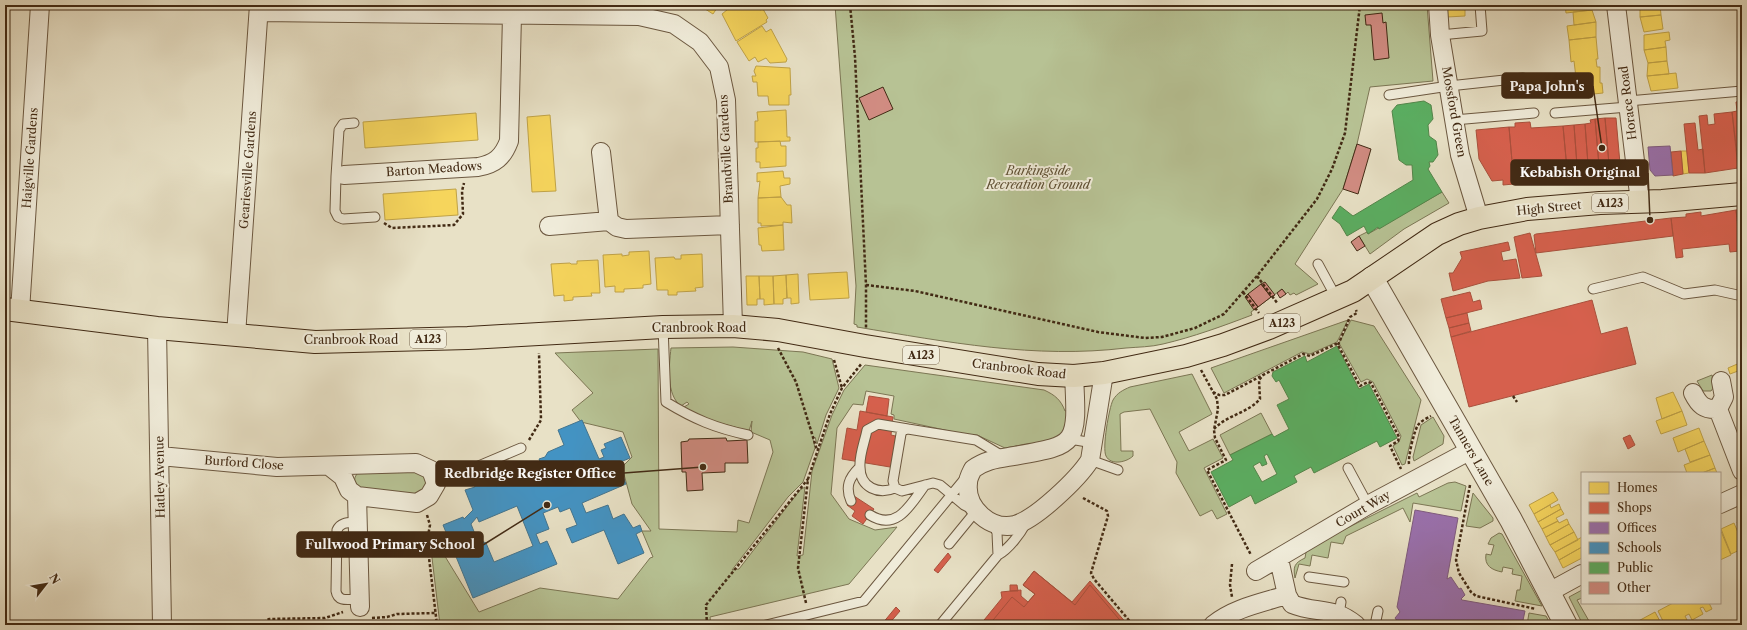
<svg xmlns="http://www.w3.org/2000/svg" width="1747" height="630" font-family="'Libre Caslon Text',serif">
<rect width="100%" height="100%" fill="#e8e1c6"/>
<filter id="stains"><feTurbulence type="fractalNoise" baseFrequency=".005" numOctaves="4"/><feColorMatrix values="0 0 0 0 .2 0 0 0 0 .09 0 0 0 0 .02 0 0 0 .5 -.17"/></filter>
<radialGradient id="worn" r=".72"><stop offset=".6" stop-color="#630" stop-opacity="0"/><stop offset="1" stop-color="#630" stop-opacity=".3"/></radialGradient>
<path fill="#b7c294" stroke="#7c7654" d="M835,5H1427L1433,81L1370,87L1357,144L1343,189L1295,264L1318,284L1296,295L1294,293L1290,295L1288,292L1286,294L1282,289L1251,312L1252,315C1223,326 1193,337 1163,344C1151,347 1138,347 1126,348C1035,359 947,342 857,327V325L854,324L856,286Z
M1442,192L1449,203L1404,229L1370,254L1359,236L1367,232L1368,234Z
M1348,320L1337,342L1310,354L1302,352L1224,393L1211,368Z
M1351,320L1374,326L1421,400L1405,464L1402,465L1393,446L1399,442L1401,436L1373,382L1367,379L1361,382L1339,343Z
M733,347L803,352L832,359L839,388L826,415L817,444L815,437L813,439L815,448L803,482L788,497L732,570L739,569L800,490L805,487L797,556L803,555L812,471L832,415L844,390L865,365L1044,390C1055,395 1061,400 1065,411L1069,410V423L1060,436L1052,440L1005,448L977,435L963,434L894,419V415L891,414L894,396L866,391L863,405L853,404L837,428L831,494L849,519L875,530L897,527L849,584L710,617L711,625H440L430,541L435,540L479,612L540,588L618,599L650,558L653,557L642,531H651L632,504L622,467L632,457L623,432L581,422L572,410L593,393L555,353L658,349L659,529L737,532L738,520L749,523L773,452L770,440L751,432L752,421L749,431L701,418L684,407L689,404L687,402L681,406C666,395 669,366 671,348Z
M1192,374L1212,414L1179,432L1189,451L1213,439L1223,458L1204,468L1227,514L1217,519L1212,510L1200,516L1176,473L1177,462L1150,409L1124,412L1120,414L1121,451H1133V456C1127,462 1111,466 1106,456C1102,448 1109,408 1113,400C1117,393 1123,390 1130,387Z
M1712,375L1714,387L1711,391H1703L1697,381Z
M1261,413L1272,434L1230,455L1220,435Z
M1433,417L1444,436L1443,444L1414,461L1413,457L1421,425Z
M416,469L429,480L423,495L361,490C352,484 353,476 361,470Z
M1455,482L1466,486L1461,511L1413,503L1410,522L1403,508L1346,536L1343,544L1331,542L1328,558L1312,555L1310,566L1299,564L1295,578C1293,567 1294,563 1305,558L1306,552L1339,532L1417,493L1419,497L1448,483Z
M1473,493L1493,518V521L1480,528L1466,526Z
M1499,533L1502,534L1542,606L1515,601L1517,590H1520L1522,576L1512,574L1513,569L1503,567L1502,572C1492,570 1484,566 1486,554L1491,555L1494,545L1488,544L1491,538Z
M1582,590V598L1577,600L1589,621L1583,625L1569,597Z
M1529,613L1546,616L1551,625H1527Z"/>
<path fill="#f6d55c" stroke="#c0a246" d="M703,5H719L713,14L702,7Z
M733,5H756L760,10L763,9L768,18L766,20L767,22L736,41L722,14Z
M1445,5H1465V16L1447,17Z
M1565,5H1592V10L1566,13Z
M1640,5H1660L1661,15L1640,17Z
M1592,10L1596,22L1574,25L1573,12Z
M1661,15L1663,29L1644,32L1640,17Z
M1596,22V37L1569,40L1567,26Z
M762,26L766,32L771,29L787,59L786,62L770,63L766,58L758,62L755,57L749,61L737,42Z
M1669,32L1670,40L1665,41L1666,47L1644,50V35Z
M1596,37L1598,59H1596L1597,67H1600V83H1602L1603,93L1575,96L1574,87L1577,86L1574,61L1571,62L1569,40Z
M1666,47L1667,61L1648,63L1644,50Z
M1667,61L1669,74L1647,76L1648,63Z
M756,66L790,68L791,95H789V105H769L768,96H758L757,82H753L752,76H756L754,71Z
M1676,73L1678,88L1651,91L1647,76Z
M786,110L787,137H790V141L755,142V121H758L757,112Z
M476,113L478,140L365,148L363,122Z
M550,115L556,191L532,192L527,117Z
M780,141L781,146H786V166L760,168V162H756V148H758V142Z
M1681,151H1687L1689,173L1683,174Z
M783,171L784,178H790V184L780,186L781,197L758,198L760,181L757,182V173Z
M456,189L458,215L385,220L383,194Z
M781,197L787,205H791L792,223L783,222V225L761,226V223H758V198Z
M783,225L784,250L762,251L761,245H759L758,228Z
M649,251L651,284L643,285V288L624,289V292H615V286L605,287L603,255L622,254V256L629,255V252Z
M702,254L703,287L695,288L696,291L677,292V295H668V290H657L655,258L674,257L675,259H681V255Z
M598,260L600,293H591L592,296L573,297V300L564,301V295L554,296L551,264L570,263L571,264H577V261Z
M847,272L849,298L810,300L808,274Z
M798,274L799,303L791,304V298H787L786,275Z
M786,275L787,298L783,299V304H774L773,276Z
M746,276H759L760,299H757V305H747Z
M759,276H773L774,304L764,305V299H760Z
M1742,362V381L1738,371L1730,374L1728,368Z
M1673,392L1682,411L1662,419L1656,398Z
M1682,411L1687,425L1661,434L1656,421Z
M1699,428L1704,441L1678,452L1673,438Z
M1704,441L1710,455L1690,462L1685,449Z
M1710,455L1715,468L1702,473H1687L1684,465Z
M1715,468L1717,473H1702Z
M1553,492L1558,500L1534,514L1529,505Z
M1559,504L1561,509L1538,522L1534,514L1550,505L1551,508Z
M1561,509L1564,514L1556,518L1558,521L1542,529L1538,522Z
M1567,519L1569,524L1546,537L1542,529L1558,521L1559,523Z
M1742,520V534L1737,522Z
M1734,523L1742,542V549L1731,554L1721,529Z
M1569,524L1574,532L1550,545L1546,537Z
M1720,529L1731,555L1720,560Z
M1574,532L1578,540L1555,552L1550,545Z
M1582,537V547L1559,560L1555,552Z
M1582,547V558L1563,568L1559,560Z
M1673,603H1709L1712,609L1706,612L1703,607L1700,608L1703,614L1692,620L1689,614L1685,616L1688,622L1682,625H1677L1675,621L1670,623L1671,625H1665L1658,611Z
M1655,612L1662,625H1631Z"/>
<path fill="#d6604d" stroke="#aa503c" d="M1742,101V170H1739L1732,112L1737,111L1736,102Z
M1732,112L1738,168L1705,173L1699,116L1707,115L1708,125L1715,124L1714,114Z
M1605,118H1616L1621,175L1610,176Z
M1605,118L1610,176L1600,177L1595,119Z
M1595,119L1600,177L1589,178L1585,124L1591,123L1590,120Z
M1530,122L1531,128L1563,126L1568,180L1514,184L1509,127H1515V123Z
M1695,123L1698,150L1703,149L1705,173H1689L1684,124Z
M1585,124L1589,178L1578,179L1574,125Z
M1574,125L1578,179L1568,180L1563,126Z
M1509,127L1514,184L1503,185V180L1492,181L1479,159L1476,130Z
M1681,151L1683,174L1673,176L1671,152Z
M1742,209V232L1739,233L1736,210Z
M1736,210L1740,251L1730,252L1729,244L1682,249L1683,257L1676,258L1671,218L1686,217V214L1701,212V216Z
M1671,218L1673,236L1536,253L1534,235L1536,234Z
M1530,233L1542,276L1522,278L1514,237Z
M1508,242L1510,250L1501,252L1503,261L1516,259L1520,278L1488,281L1453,291L1449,273H1453L1462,258L1460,252Z
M1470,292L1473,302L1480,300L1482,309L1446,318L1441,299Z
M1592,300L1601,334L1627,327L1636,364L1469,407L1451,337Z
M1467,313L1469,323L1449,328L1446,318Z
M1469,323L1471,331L1451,337L1449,328Z
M869,396L889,399L887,416L866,412Z
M860,411L893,417L891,435L900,437L896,468L842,459L847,428L857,430Z
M1630,435L1635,445L1628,449L1623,438Z
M854,496L874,509L863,524L852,516L855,511L847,505Z
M948,553L951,557L938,573L934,570Z
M1034,571L1075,605L1090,585L1124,625H989L1012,597L1024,607L1035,594L1023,585Z
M1034,571L1072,602L1090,581L1128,625H980L1002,598L1001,592L1021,590V596L1028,602L1035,594L1023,585Z
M1010,585H1017L1018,591H1010Z
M896,607L900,611L888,625H883L882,624Z"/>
<path fill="#9970ab" stroke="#7f5b7e" d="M1670,146L1673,175L1655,176L1650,170L1648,147Z
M1415,510L1458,518L1447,579L1451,577L1459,589L1461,588L1465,595L1461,599L1462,600L1525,611L1522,625H1400L1395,618L1400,612L1397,607Z"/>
<path fill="#4393c3" stroke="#43748e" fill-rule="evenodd" d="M582,420L599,459L604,457L601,450L606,448L604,444L621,437L630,458L618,463L626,484L582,503L586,513L608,505L613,519L624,514L633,528L640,525L642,531L636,534L644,553L618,564L604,530L572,543L566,529L577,525L570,508L560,512L558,507L543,513L549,529L536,534L540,544L547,541L557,564L473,598L443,525L463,517L464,519L473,510L465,490L475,487L472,481L491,474L496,486L542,467L539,459L545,457L548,452L564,445L558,430ZM517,506L533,546L494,562L486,543L477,539L471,524L477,517L479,522Z"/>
<path fill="#5aae61" stroke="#53864a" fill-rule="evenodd" d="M1424,101L1431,105L1433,119L1428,125L1429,136L1436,141L1438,155L1433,162H1429L1430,166L1428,169L1442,192L1379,229L1378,227L1368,234L1364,226L1347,236L1340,224L1332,218L1340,206L1353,216L1413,180L1412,165H1406L1399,160L1392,111L1397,105Z
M1337,346L1359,389L1369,384L1397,438L1380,447L1377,441L1314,473L1311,467L1294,476L1297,482L1255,504L1251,495L1229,507L1211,472L1233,460L1230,455L1272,434L1274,437L1289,429L1277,405L1289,399L1279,380L1276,382L1272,376L1273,372L1305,356L1307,362ZM1267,454L1277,474L1262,482L1253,466L1260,462L1262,466L1267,464L1264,456Z"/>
<path fill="#d18c82" stroke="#422a14" d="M1382,13L1383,23L1386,22L1389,58L1374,60L1371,25H1366L1365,15Z
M883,87L893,109L869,120L859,98Z
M1357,144L1371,149L1358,194L1343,189Z
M1359,236L1365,246L1357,251L1351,242Z
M1265,282L1275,295L1271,297L1261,284Z
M1261,284L1271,297L1258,307L1248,294Z
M1282,289L1286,294L1280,298L1277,293Z
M1248,294L1258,307L1254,310L1245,297Z
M726,438L727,441L747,440L748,463H725V472L702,473L703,490L687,491L686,472H682L681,442L688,441L689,439Z"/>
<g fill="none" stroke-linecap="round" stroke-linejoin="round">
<g stroke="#6c5840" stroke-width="11">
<path id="service" d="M1440,35L1482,31L1480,5
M1389,95L1449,86L1523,78
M1628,101L1742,91
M1555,113L1628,107
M1454,120L1534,113
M344,175L336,176L335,211L338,217L343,219L375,217
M336,176L339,130L343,124L354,123
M1318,264L1337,299
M1593,289L1643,277L1684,294L1715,290L1742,296
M663,327L666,402C694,419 715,428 748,435
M1070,439L1093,443
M1090,460L1118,470
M1348,468L1368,505
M436,484L521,448
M895,488C879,495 860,488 860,467C859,455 865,441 867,430L878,424L908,429
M851,501C845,487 849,478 859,468
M870,515C897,532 911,504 925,485
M359,522C350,523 341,521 337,530L336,591C338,603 349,599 360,599
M994,525L997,533L998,555
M949,544L976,511L964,505L940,485L933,483L902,491L895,488L893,481L901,434L903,430L908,429L976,440L1004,457
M1309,577L1344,582
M1339,614L1341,602
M766,625L864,601L967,476
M940,625L998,555C1009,549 1020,534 1026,523
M1375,625L1378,611"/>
</g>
<g stroke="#6c5840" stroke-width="20">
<path id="minor" d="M1438,5L1440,35L1460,155L1479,218
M1616,5L1640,202
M259,12L639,16L674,24L700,42L719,67L726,100L733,326
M601,152L609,221L617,227L626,229L730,225
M344,175L478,167C495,164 503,157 509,141L512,15
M549,226L609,221
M20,311L40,5
M157,328L162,625
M236,335L259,5
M1074,376C1078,448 1077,445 1008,457C995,459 984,461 973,469C971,473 968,478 968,483C965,508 991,531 1015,525C1036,519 1078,479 1090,460L1104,373
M1721,381L1724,397L1718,409L1742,471
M1693,393C1699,405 1704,410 1718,409
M160,456L277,467L416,463L431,470L436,484L429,496L417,503L357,496L349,490L343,477L329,466
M357,496L360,607
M1720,504L1742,494
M1279,559L1287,595L1292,604C1316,614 1333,606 1356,625
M1256,571L1368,505L1471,450
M1549,592L1582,574
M1213,625C1234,608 1261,603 1287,595"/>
</g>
<g stroke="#6c5840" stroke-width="24">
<path id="tertiary" d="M1372,278L1511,520L1566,625"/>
</g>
<g stroke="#422a14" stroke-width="24">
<path id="primary" d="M5,309L157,328L315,342L468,338L663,327L733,326L778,330L865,346L1038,374L1074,376L1104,373L1186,356L1223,345L1269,328L1353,291L1437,234L1459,224L1479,218L1527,209L1600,203L1662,201L1742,194"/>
</g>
<path stroke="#422a14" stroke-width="2.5" stroke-dasharray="3 2" stroke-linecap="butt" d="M850,5L855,57L866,285V329
M384,223L392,228L454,225L463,214L462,191L464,183
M1257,276L1278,304
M866,285L915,291L1098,332L1145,338L1162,337L1195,328L1224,314L1257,276L1317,199L1332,169L1345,133L1360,5
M1243,292L1259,313
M1338,345L1350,317L1357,313L1356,310
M778,348L796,382L817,450
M834,360L842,388
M1201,370L1217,399L1218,409L1214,430L1215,438L1226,460L1207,470L1251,555
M1213,392L1219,395H1225L1303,354L1310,356L1336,344L1338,345L1360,386L1368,382L1371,383L1399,437L1398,441L1390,446L1401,469
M1513,396L1517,402
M1214,429C1227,415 1248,413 1260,399L1259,380L1263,375
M529,440L541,420L539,353
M1409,464C1408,457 1414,431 1418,425C1421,421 1427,418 1431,416
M1470,485L1456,560L1459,573L1471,592L1476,596L1536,609
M1083,498L1107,511L1108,516L1091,573L1094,579L1133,625
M427,515L430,525L427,541L437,625
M1232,564L1230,585L1232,597
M806,603L798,568L808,479L830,414L842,388L862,363
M372,618L387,617L397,614L435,613
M259,625L269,619L325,618L343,612
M707,625L706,605L808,479"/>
<use href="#service" stroke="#f0ecda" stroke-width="9"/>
<use href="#minor" stroke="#f0ecda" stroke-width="18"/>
<use href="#tertiary" stroke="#f0ecda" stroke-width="22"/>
<use href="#primary" stroke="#e8e1c6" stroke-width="22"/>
</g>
<g text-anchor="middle" stroke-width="4" stroke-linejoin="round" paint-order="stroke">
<g fill="#f0ecda" stroke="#76644f" stroke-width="1">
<rect x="1592" y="194" width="36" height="18" rx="3"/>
<rect x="1264" y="314" width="36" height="18" rx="3"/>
<rect x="410" y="330" width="36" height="18" rx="3"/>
<rect x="903" y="346" width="36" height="18" rx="3"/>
</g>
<g font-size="11" font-weight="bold" fill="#422a14">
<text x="1610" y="207">A123</text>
<text x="1282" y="327">A123</text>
<text x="428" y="343">A123</text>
<text x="921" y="359">A123</text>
</g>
<g font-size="12" fill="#422a14" stroke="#f0ecda">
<text transform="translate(1628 103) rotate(-97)" y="4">Horace Road</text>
<text transform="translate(1454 112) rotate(80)" y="4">Mossford Green</text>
<text transform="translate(726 149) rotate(-93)" y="4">Brandville Gardens</text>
<text transform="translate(30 158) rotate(-86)" y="4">Haigville Gardens</text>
<text transform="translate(434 169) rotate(-4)" y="4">Barton Meadows</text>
<text transform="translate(248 170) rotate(-86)" y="4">Geariesville Gardens</text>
<text transform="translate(1549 208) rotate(-6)" y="4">High Street</text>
<text x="699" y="332">Cranbrook Road</text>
<text x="351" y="344">Cranbrook Road</text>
<text transform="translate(1019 369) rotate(7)" y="4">Cranbrook Road</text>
<text transform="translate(1471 451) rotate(60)" y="4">Tanners Lane</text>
<text transform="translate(244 463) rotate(4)" y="4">Burford Close</text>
<text transform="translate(160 477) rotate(-91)" y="4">Hatley Avenue</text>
<text transform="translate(1363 509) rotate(-30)" y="4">Court Way</text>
</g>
<g font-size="12" font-style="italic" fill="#5f5034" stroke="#f0ecda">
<text x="1038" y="175">Barkingside<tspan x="1038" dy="14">Recreation Ground</tspan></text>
</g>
</g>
<path fill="none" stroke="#422a14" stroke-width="1.5" d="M1602 148L1593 86M1650 220L1648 173M703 467L624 473M547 505L483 545"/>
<g fill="#422a14" stroke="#f0ecda" stroke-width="1.5">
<circle cx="1602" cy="148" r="4"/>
<circle cx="1650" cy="220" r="4"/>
<circle cx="703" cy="467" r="4"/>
<circle cx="547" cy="505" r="4"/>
</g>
<g fill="#422a14" stroke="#422a14" stroke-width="1.5">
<rect x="1502" y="73" width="91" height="25" rx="4"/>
<rect x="1511" y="160" width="137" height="25" rx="4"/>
<rect x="436" y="461" width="188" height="25" rx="4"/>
<rect x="297" y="532" width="186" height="25" rx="4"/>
</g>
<g font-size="13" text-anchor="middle" font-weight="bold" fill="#fff">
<text x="1547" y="91">Papa John's</text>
<text x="1580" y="177">Kebabish Original</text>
<text x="530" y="478">Redbridge Register Office</text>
<text x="390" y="549">Fullwood Primary School</text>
</g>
<rect width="1747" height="630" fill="none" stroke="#e8e1c6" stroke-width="20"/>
<rect x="6" y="6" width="1735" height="618" fill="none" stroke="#422a14" stroke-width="2"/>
<rect x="10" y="10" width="1727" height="610" fill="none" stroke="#422a14"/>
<rect x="1581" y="472" width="140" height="132" fill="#f0ecda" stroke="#aa9e8b"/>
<rect x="1589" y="482" width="20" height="12" fill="#f6d55c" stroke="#aa9e8b"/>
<text x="1617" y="492" font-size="12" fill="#422a14">Homes</text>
<rect x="1589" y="502" width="20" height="12" fill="#d6604d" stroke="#aa9e8b"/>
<text x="1617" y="512" font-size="12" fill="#422a14">Shops</text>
<rect x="1589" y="522" width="20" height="12" fill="#9970ab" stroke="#aa9e8b"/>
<text x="1617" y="532" font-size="12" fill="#422a14">Offices</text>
<rect x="1589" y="542" width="20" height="12" fill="#4393c3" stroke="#aa9e8b"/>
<text x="1617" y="552" font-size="12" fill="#422a14">Schools</text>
<rect x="1589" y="562" width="20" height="12" fill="#5aae61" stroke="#aa9e8b"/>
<text x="1617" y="572" font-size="12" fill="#422a14">Public</text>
<rect x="1589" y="582" width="20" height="12" fill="#d18c82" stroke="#aa9e8b"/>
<text x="1617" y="592" font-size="12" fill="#422a14">Other</text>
<g transform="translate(46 584) rotate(59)" stroke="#f0ecda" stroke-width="3" paint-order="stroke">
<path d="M0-3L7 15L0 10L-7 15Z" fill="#422a14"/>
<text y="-6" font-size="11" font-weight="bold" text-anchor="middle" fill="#422a14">N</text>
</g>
<rect width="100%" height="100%" filter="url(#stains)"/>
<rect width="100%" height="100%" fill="url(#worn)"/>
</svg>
